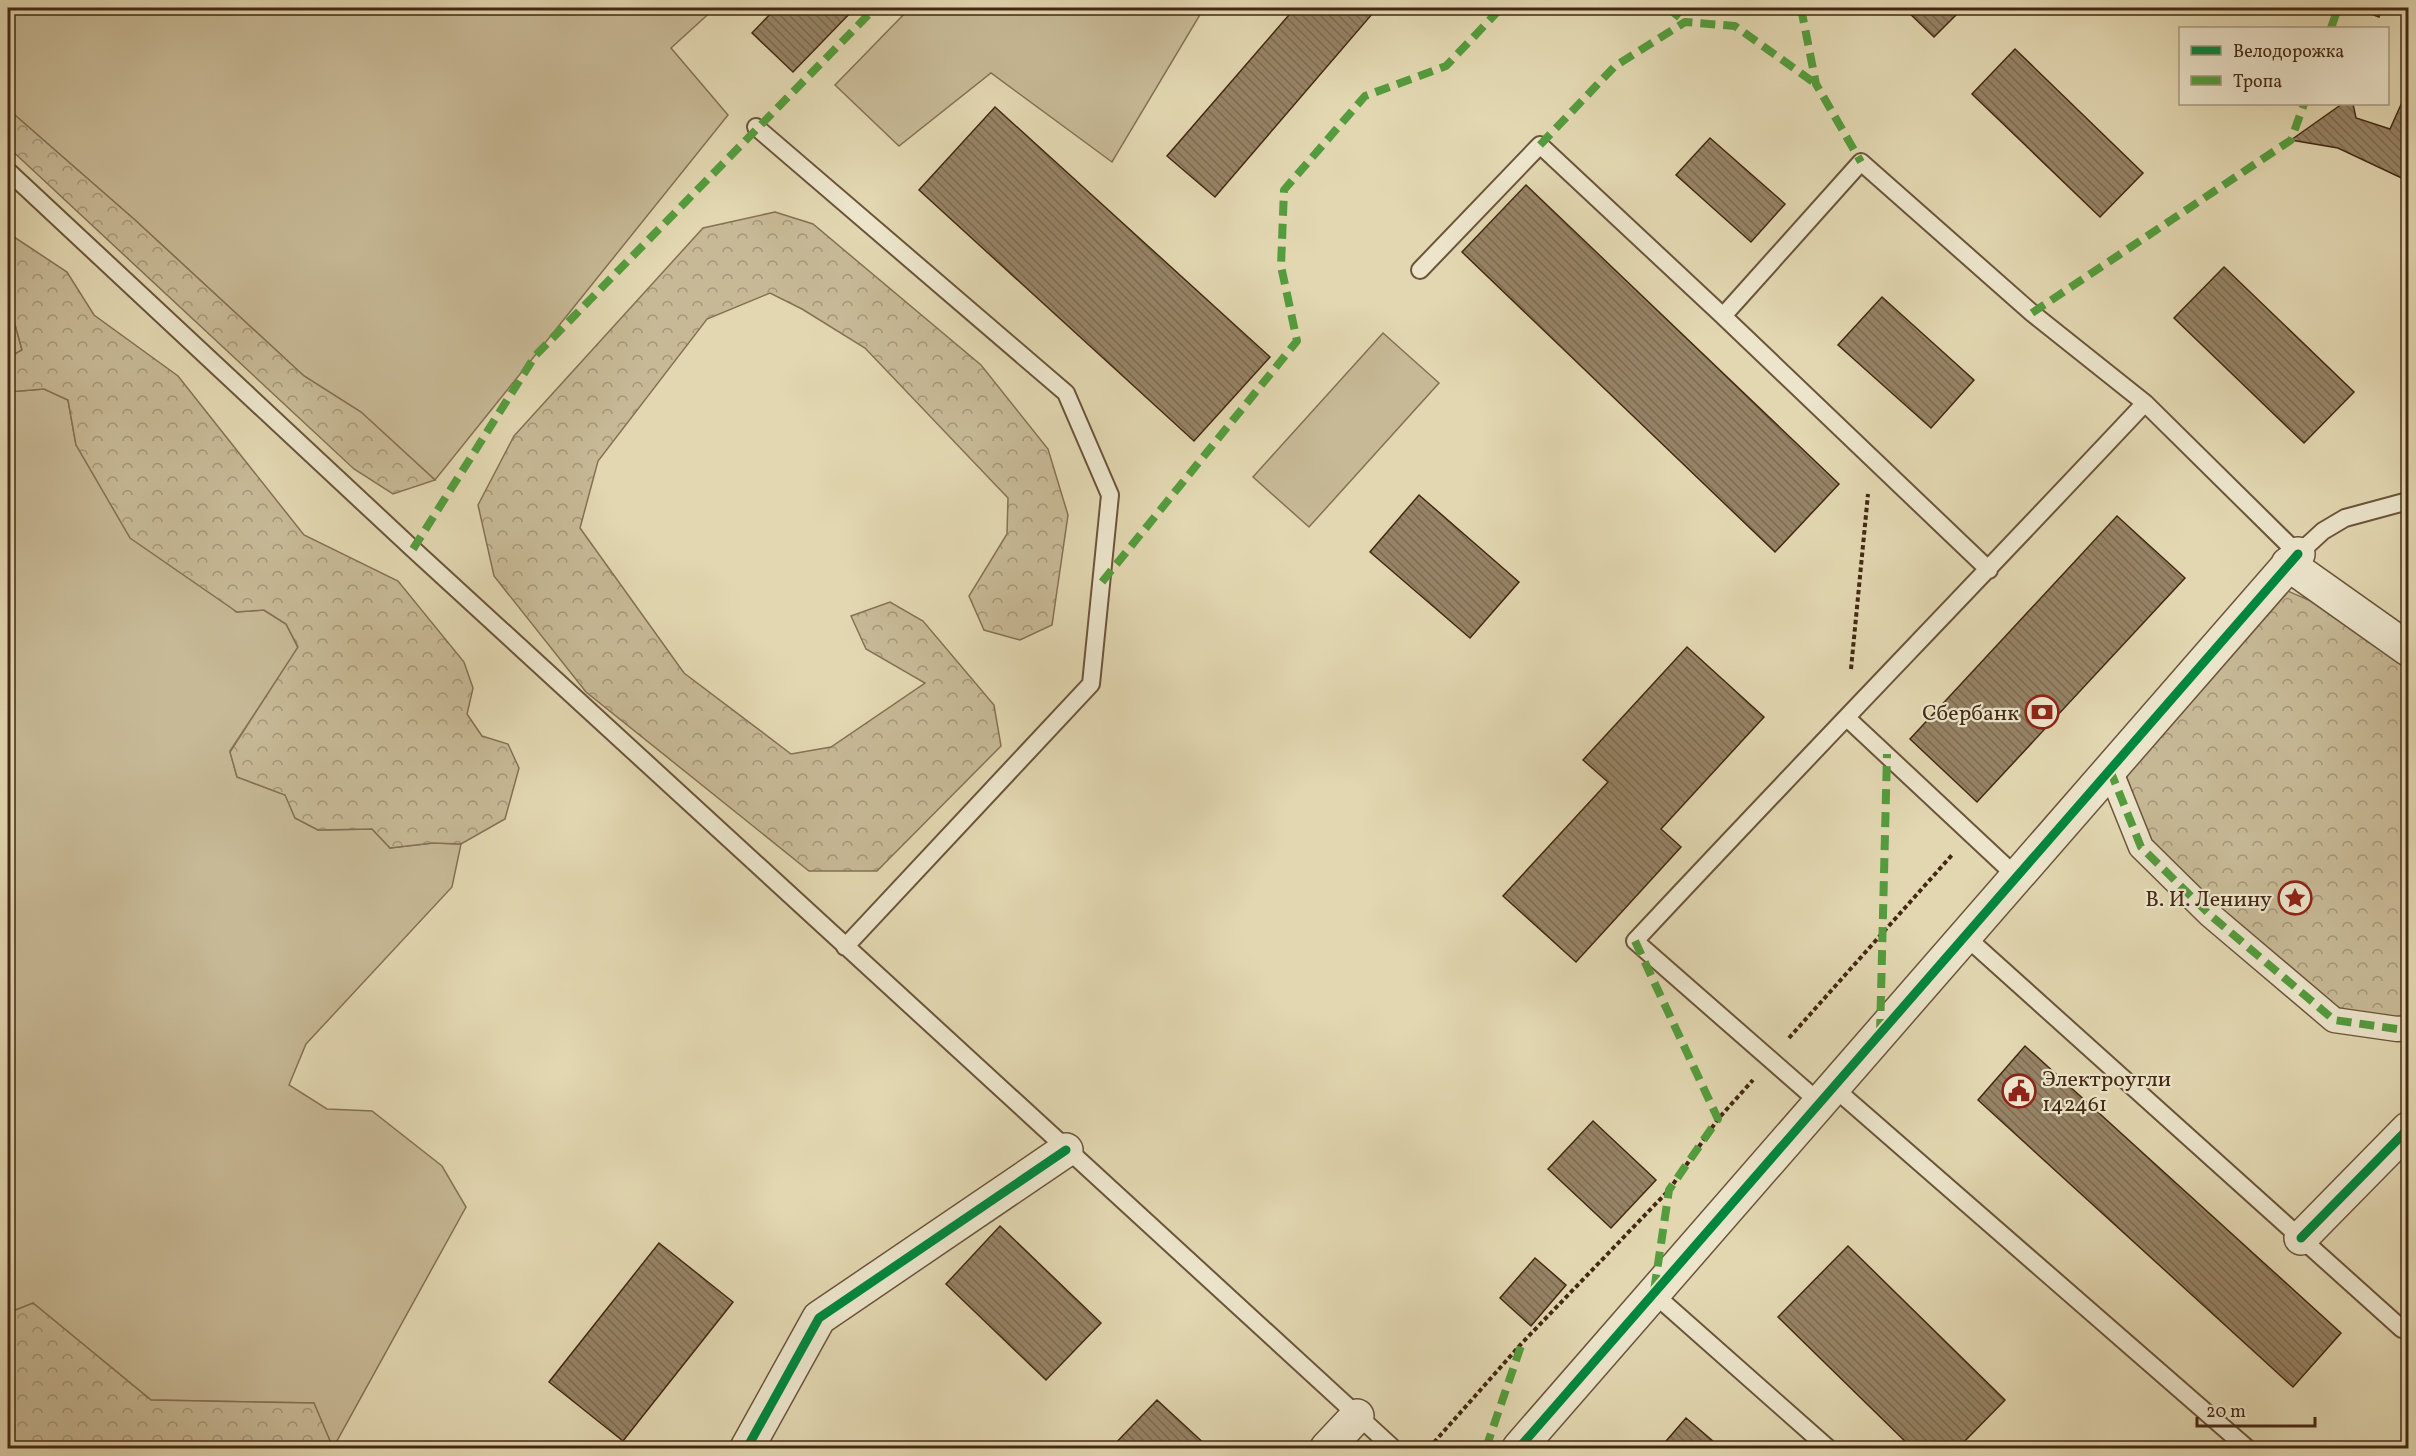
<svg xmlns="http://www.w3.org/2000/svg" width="2416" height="1456" font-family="Vollkorn,serif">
<defs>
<pattern id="forest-crowns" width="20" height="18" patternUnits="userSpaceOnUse" patternTransform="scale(1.5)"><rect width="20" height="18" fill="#c7b996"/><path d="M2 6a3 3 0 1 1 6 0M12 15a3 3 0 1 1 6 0" fill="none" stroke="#a39679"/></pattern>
<pattern id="building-back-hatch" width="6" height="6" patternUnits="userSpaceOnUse" patternTransform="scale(1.5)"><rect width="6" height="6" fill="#968365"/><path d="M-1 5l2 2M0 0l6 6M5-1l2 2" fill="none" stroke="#7c6b52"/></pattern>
</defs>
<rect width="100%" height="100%" fill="#e2d7b1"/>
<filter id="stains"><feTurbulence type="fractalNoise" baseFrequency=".00333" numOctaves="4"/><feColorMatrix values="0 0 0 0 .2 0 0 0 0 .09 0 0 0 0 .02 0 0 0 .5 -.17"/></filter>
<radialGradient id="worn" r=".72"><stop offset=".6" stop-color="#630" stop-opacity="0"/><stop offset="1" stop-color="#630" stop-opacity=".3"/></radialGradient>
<path fill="#c7b996" stroke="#867054" stroke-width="1.5" d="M8,8H715L671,48L728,115L435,480L361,412L304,376L135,220L8,109Z
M910,8H1204L1112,162L991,73L899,146L835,85Z
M8,299L22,350L8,358Z
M1383,333L1439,383L1309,527L1253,477Z
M44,389L68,400L76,445L236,612L264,610L286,624L298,648L230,751L237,777L286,795L295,818L318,830L372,829L390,848L433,843L461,844L452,887L306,1044L289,1085L327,1109L372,1111L442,1166L466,1207L333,1448L313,1403L151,1400L33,1303L8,1313V392Z"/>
<path fill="url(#forest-crowns)" stroke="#867054" stroke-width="1.5" d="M8,109L135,220L304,376L361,412L435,480L393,494L354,469L8,147Z
M775,212L813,224L981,365L1048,449L1068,515L1052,625L1020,640L984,630L969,596L1007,534L1008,498L865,348L802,309L770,293L707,319L598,461L580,528L684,673L791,754L831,747L925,683L866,649L851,616L890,602L923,621L994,705L1001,746L877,871H809L586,692L494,576L478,505L514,436L703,228Z
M8,233L67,272L94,315L178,376L304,535L398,581L464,662L473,688L467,714L482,736L508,744L519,768L505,819L461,844L433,843L390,848L372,829L318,830L295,818L285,795L237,777L230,752L298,647L286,624L264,610L237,612L130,538L76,445L68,400L44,389L8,392V358L22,350L8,299Z
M2283,589L2352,619L2408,664V1027L2326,1004L2249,942L2151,842L2124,770Z
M33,1303L151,1400L314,1403L333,1448H8V1313Z"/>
<path fill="url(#building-back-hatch)" stroke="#442813" stroke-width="1.5" d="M776,8H855L793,72L752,33Z
M1295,8H1366L1373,13L1215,197L1167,156Z
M1904,8H1963L1934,37Z
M2355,8H2382L2379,17Z
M2015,49L2143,173L2100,217L1972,94Z
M2408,89V181L2338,148L2291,140L2342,104H2353L2356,118L2390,129Z
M995,107L1270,357L1194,441L919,190Z
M1710,138L1785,204L1751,242L1676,175Z
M1526,185L1839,484L1775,552L1462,252Z
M2224,267L2354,392L2304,443L2174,318Z
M1882,297L1974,380L1931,428L1838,345Z
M1419,495L1519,582L1470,638L1370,552Z
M2117,516L2185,578L1977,802L1910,739Z
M1687,647L1764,717L1661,829L1681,847L1576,962L1503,896L1608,782L1583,760Z
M2025,1046L2341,1333L2293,1387L1978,1100Z
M1593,1121L1656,1180L1611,1228L1548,1169Z
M1000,1226L1101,1323L1046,1380L946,1284Z
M659,1243L733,1302L623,1441L549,1382Z
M1848,1246L2005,1400L1958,1448H1912L1778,1317Z
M1535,1258L1566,1285L1531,1326L1500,1298Z
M1157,1400L1209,1448H1111Z
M1686,1418L1721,1448H1660Z"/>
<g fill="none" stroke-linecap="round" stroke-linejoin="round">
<g stroke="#6c543a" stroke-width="20">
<path id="service" d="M756,127L1066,393L1110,495L1091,684L845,947
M8,171L413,549L1393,1448
M1420,270L1540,145L1723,316
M2145,403L2298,554L2323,531L2345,518L2408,501
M1847,718L2017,877
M1965,936L2402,1329
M1833,1087L2247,1448
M1820,1103L1635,941C1804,760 1976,583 2145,403L2032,313L1861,162L1723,316L1989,570
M1654,1294L1828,1448"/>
</g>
<g stroke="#6c543a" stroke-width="27">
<path id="pedestrian" d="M2110,770L2141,847L2209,914L2334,1020L2397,1029L2408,1028"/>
</g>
<g stroke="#6c543a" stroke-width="36">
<path id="minor" d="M2288,564L2408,649
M2301,1238L2408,1129
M747,1448L819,1318L1066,1150
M1327,1448L1357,1416
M1519,1448L2298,554"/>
</g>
<path stroke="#442813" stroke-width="4" stroke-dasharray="4.5 3" stroke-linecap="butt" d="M1851,669L1868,494
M1789,1038L1952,855
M1429,1448L1522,1343L1669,1190L1718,1119L1753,1080"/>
<use href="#service" stroke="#ece5cc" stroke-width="16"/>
<use href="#pedestrian" stroke="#ece5cc" stroke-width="24"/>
<use href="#minor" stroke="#ece5cc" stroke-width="33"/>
<path stroke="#549c3d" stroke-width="8" stroke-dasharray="15 8" stroke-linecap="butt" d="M1668,8L1685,22
M1801,8L1816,84L1861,162
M2331,28L2338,8
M1540,145L1615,66L1685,22L1735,26L1816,84
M2032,313L2291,140L2304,104
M413,549L535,356L875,8
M1102,582L1297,341L1281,266L1284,190L1365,96L1446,66L1501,8
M2110,770L2141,847L2209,914L2334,1020L2397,1029L2408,1028
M1635,941L1718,1119L1669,1190L1654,1291
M1880,1034L1887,754
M1486,1448L1522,1343"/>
<g stroke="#ece5cc" stroke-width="13">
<path id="cycleway" d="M2301,1238L2408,1129
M747,1448L819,1318L1066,1150
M1519,1448L2298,554"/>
</g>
<use href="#cycleway" stroke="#00873e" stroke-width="9"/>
</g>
<defs>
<g id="bank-ring" transform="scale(1.725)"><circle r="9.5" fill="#ece5cc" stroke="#8f2418" stroke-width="1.5"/><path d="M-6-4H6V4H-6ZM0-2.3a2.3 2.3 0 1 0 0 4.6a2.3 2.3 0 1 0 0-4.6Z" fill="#8f2418"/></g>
<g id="sight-ring" transform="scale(1.725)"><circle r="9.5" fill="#ece5cc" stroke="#8f2418" stroke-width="1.5"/><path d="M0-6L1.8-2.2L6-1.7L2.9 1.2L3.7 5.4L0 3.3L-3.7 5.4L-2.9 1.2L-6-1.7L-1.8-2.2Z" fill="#8f2418"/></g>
<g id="civic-ring" transform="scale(1.725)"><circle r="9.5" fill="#ece5cc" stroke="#8f2418" stroke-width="1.5"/><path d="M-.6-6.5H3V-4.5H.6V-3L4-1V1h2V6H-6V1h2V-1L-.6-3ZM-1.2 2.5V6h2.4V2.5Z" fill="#8f2418"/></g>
</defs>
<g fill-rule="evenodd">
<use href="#bank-ring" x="2042" y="712"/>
<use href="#sight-ring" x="2295" y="898"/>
<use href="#civic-ring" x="2019" y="1091"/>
</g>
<g text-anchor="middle" stroke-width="4.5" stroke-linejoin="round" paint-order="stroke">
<g font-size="22" fill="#442813" stroke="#ece5cc" text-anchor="end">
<text x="2019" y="720">Сбербанк</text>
<text x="2272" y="906">В. И. Ленину</text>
<text x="2042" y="1086" text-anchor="start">Электроугли<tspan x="2042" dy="25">142461</tspan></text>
</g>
</g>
<rect width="2416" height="1456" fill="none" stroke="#e2d7b1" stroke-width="30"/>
<rect x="9" y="9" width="2398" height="1438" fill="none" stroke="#442813" stroke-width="3"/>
<rect x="15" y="15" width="2386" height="1426" fill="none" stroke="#442813" stroke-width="1.5"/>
<rect x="2179" y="27" width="210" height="78" fill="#ece5cc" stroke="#a99982" stroke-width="1.5"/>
<rect x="2191" y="46" width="30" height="9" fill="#00873e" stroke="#a99982" stroke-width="1.5"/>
<text x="2233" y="57" font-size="18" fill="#442813">Велодорожка</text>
<rect x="2191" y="76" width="30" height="9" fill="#549c3d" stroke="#a99982" stroke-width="1.5"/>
<text x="2233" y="87" font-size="18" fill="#442813">Тропа</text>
<path d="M2197 1417v9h118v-9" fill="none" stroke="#442813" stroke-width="3"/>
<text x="2206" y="1417" font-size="18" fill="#442813" stroke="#ece5cc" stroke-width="4.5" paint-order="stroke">20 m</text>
<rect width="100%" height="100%" filter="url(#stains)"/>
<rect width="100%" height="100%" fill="url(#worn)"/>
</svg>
